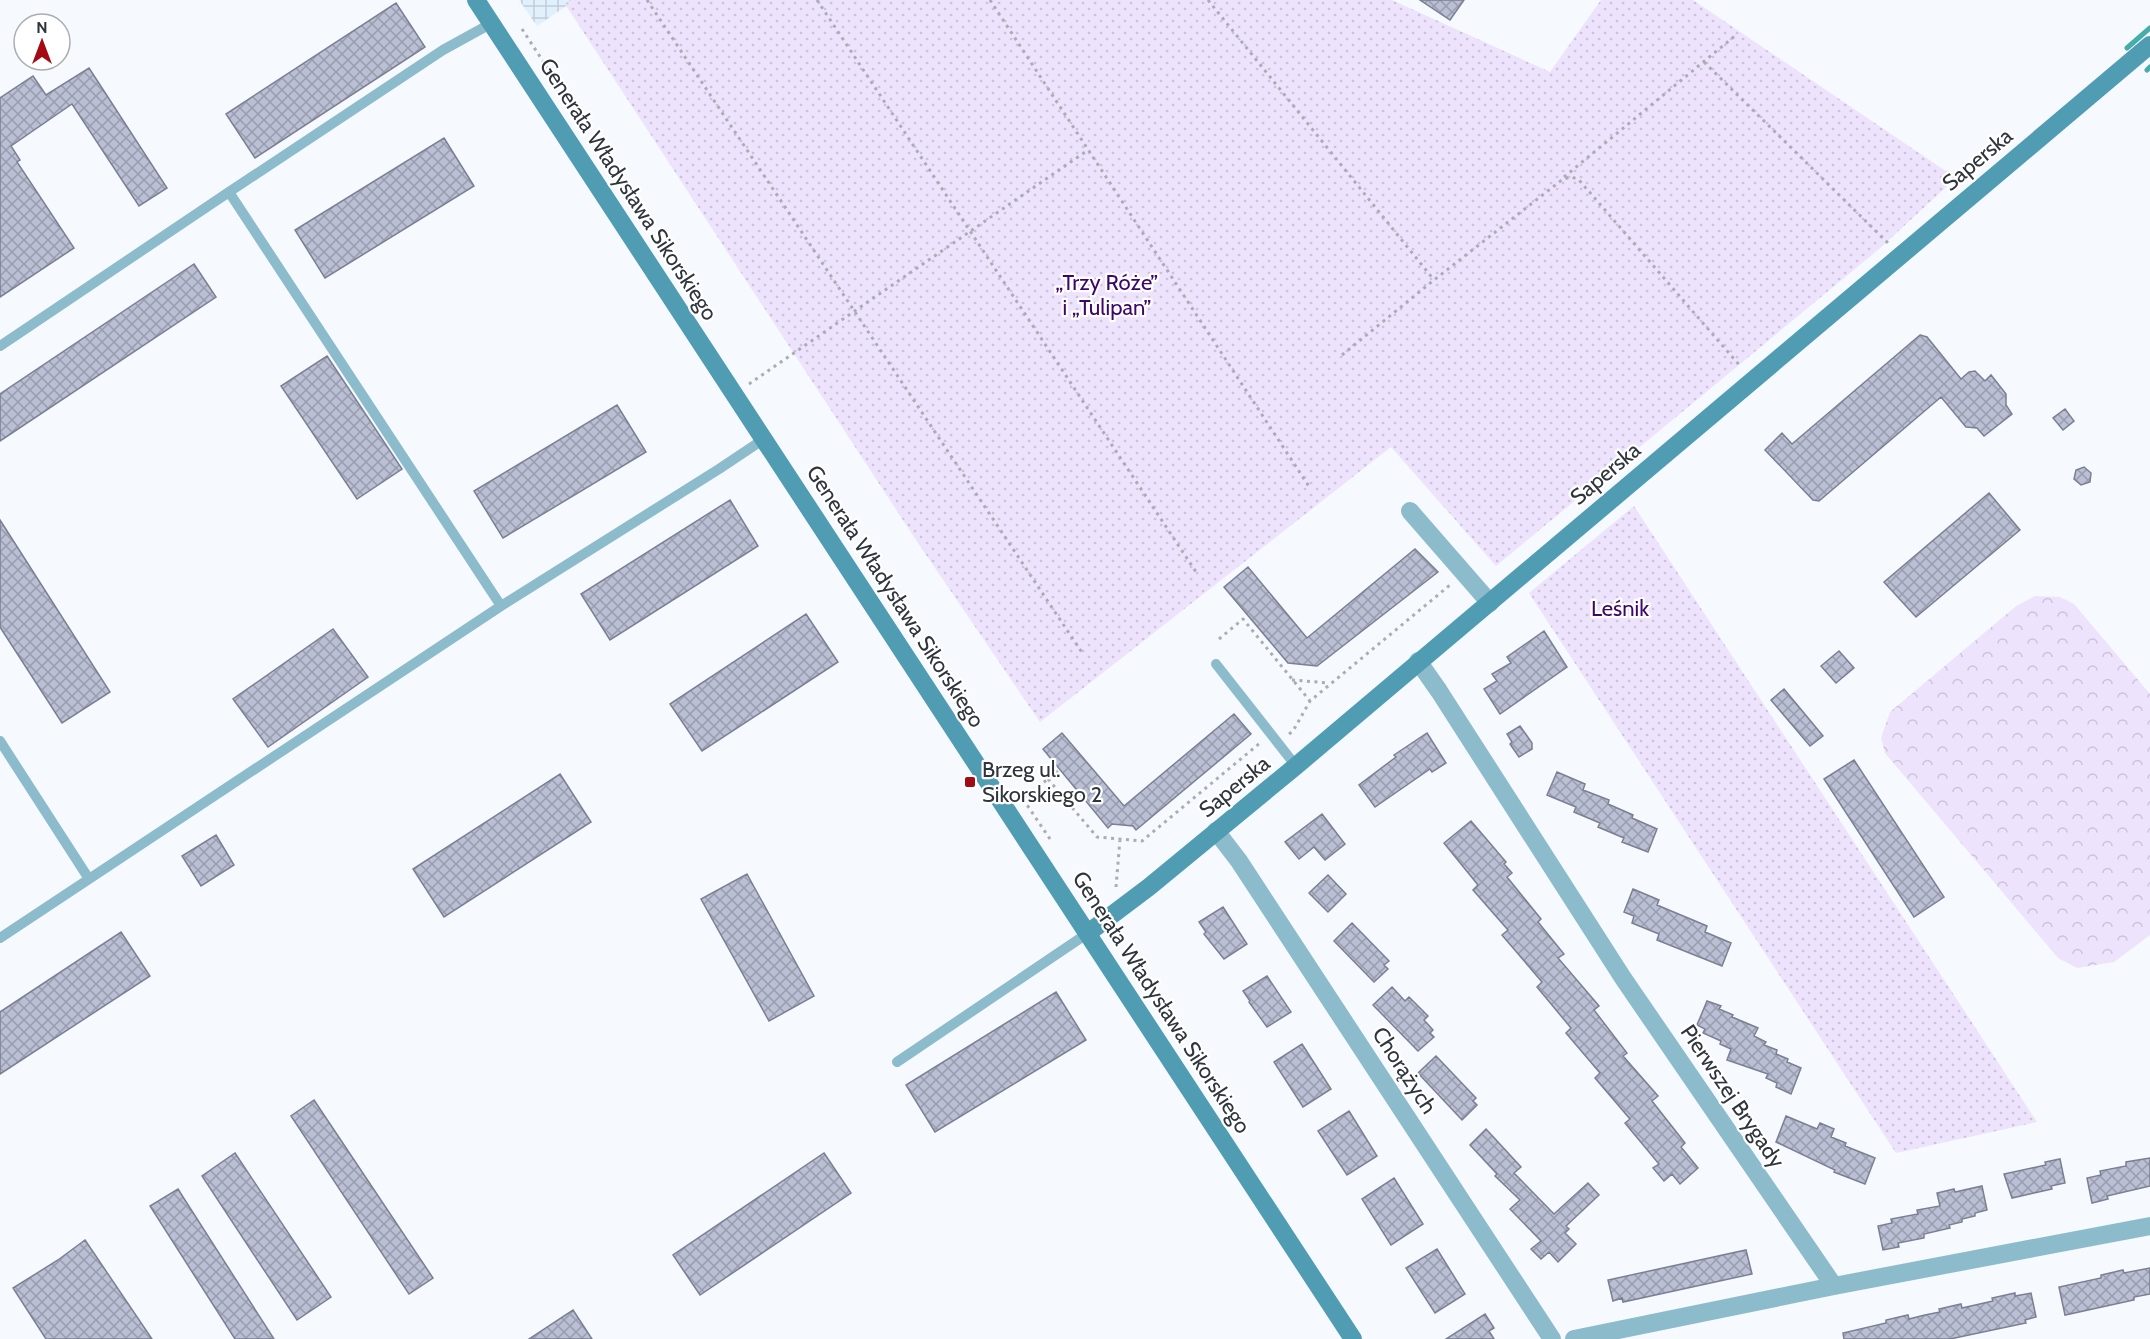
<svg xmlns="http://www.w3.org/2000/svg" width="2150" height="1339" font-family="Cabin,sans-serif">
<defs>
<pattern id="industrial-grid" width="8" height="8" patternUnits="userSpaceOnUse" patternTransform="scale(1.5)"><rect width="8" height="8" fill="#e1f0fd"/><path d="M0 4h8M4 0v8" fill="none" stroke="#c1ceda"/></pattern>
<pattern id="grass-dots" width="8" height="8" patternUnits="userSpaceOnUse" patternTransform="scale(1.5)"><rect width="8" height="8" fill="#ede3fd"/><path d="M2 2h.1M6 6h.1" fill="none" stroke="#ccc3da" stroke-width="1.8" stroke-linecap="round"/></pattern>
<pattern id="park-crowns" width="20" height="18" patternUnits="userSpaceOnUse" patternTransform="scale(1.5)"><rect width="20" height="18" fill="#ede3fd"/><path d="M2 6a3 3 0 1 1 6 0M12 15a3 3 0 1 1 6 0" fill="none" stroke="#ccc3da"/></pattern>
<pattern id="building-cross-hatch" width="8" height="8" patternUnits="userSpaceOnUse" patternTransform="scale(1.5)"><rect width="8" height="8" fill="#babfd4"/><path d="M0 0l8 8M0 8l8-8" fill="none" stroke="#989cad"/></pattern>
</defs>
<rect width="100%" height="100%" fill="#f6f9fd"/>
<path fill="url(#industrial-grid)" d="M519,0H575L537,26Z"/>
<path fill="url(#grass-dots)" d="M571,0H1392L1550,72L1601,0H1693L1956,178L1879,249L1496,566L1391,447L1040,722L916,540L565,4Z
M1634,506L2037,1122L1896,1153L1542,613L1529,593Z"/>
<path fill="url(#park-crowns)" d="M2035,596L2060,597L2074,604L2150,694V935L2114,962L2077,968L2058,958L1885,753L1881,738L1890,712L2015,607Z"/>
<g fill="none" stroke-linecap="round" stroke-linejoin="round">
<path stroke="#46adaa" stroke-width="5" d="M2127,48L2150,28
M2147,70L2150,67"/>
</g>
<path fill="url(#building-cross-hatch)" stroke="#7b7f93" stroke-width="1.5" d="M1420,0H1464L1450,20Z
M396,3L425,47L255,158L226,114Z
M89,68L167,188L139,206L72,104L11,146L20,160L17,162L74,248L0,297V98L33,76L46,95Z
M444,138L474,186L325,278L295,230Z
M194,264L216,297L0,441V394Z
M1920,335L1927,337L1961,379L1969,372L1975,371L1985,381L1991,375L2006,394V405L2012,414L1984,436L1977,428L1966,427L1941,397L1819,501L1813,500L1765,450L1782,433L1792,444Z
M327,356L402,469L357,499L281,386Z
M617,405L646,452L503,538L474,491Z
M2065,409L2074,421L2063,430L2053,418Z
M2084,467L2091,473L2090,482L2081,485L2074,479L2076,470Z
M1989,493L2020,530L1916,617L1884,582Z
M730,500L758,546L610,640L581,594Z
M0,520L110,692L62,723L0,627Z
M1415,549L1438,572L1317,666L1288,663L1224,587L1248,567L1307,638Z
M806,614L838,662L702,751L670,704Z
M333,629L368,677L268,747L233,699Z
M1544,631L1567,667L1500,714L1484,689L1497,681L1492,674L1511,663L1507,657Z
M1839,651L1854,668L1836,683L1821,666Z
M1784,689L1823,736L1810,746L1771,700Z
M1234,714L1251,734L1136,830L1133,826L1112,824L1108,828L1043,749L1062,733L1124,806Z
M1520,726L1532,743V749L1519,757L1510,744L1512,742L1507,734Z
M1427,733L1446,763L1432,772L1430,769L1375,807L1359,785L1396,757L1394,755Z
M1854,760L1944,897L1914,917L1824,779Z
M1557,772L1585,784L1583,790L1609,800L1608,804L1633,815L1632,818L1657,829L1648,852L1622,842L1624,838L1598,827L1600,823L1574,812L1576,807L1547,795Z
M560,774L591,822L444,917L413,869Z
M1322,814L1345,844L1325,860L1314,847L1299,859L1285,842Z
M1471,821L1506,862L1504,864L1512,873L1507,877L1541,919L1538,922L1564,954L1558,958L1599,1006L1594,1010L1627,1053L1623,1056L1658,1096L1652,1101L1685,1143L1681,1147L1698,1168L1680,1184L1672,1174L1664,1181L1653,1168L1659,1164L1625,1123L1630,1119L1595,1078L1600,1073L1566,1033L1571,1028L1537,987L1542,982L1502,935L1508,930L1473,890L1478,885L1444,843Z
M216,835L234,865L201,886L182,856Z
M747,874L814,996L769,1021L701,899Z
M1328,875L1346,894L1328,912L1309,893Z
M1633,889L1659,900L1657,905L1707,926L1705,932L1731,943L1722,966L1657,940L1659,934L1632,923L1634,916L1624,912Z
M1223,907L1247,944L1224,959L1204,934L1206,932L1199,922Z
M1352,923L1389,961L1384,965L1388,969L1374,982L1334,941Z
M121,932L150,976L0,1074V1012Z
M1267,976L1291,1012L1267,1027L1249,1002L1250,1001L1243,991Z
M1392,987L1405,1001L1409,997L1428,1016L1424,1020L1433,1030L1430,1033L1434,1037L1418,1051L1373,1005Z
M1056,992L1086,1040L935,1132L906,1085Z
M1707,1001L1721,1006L1719,1009L1733,1015L1732,1017L1758,1028L1754,1036L1766,1042L1764,1045L1777,1050L1776,1054L1788,1059L1787,1062L1801,1068L1791,1094L1776,1087L1777,1083L1766,1078L1768,1074L1727,1060L1731,1049L1720,1044L1721,1041L1703,1033L1705,1029L1697,1025Z
M1302,1044L1331,1089L1303,1107L1274,1062Z
M1436,1056L1476,1098L1473,1101L1477,1105L1462,1120L1418,1073Z
M314,1100L433,1278L409,1294L291,1116Z
M1349,1111L1377,1156L1347,1175L1318,1131Z
M1786,1116L1817,1129L1820,1123L1834,1129L1831,1137L1846,1143L1845,1146L1875,1158L1865,1184L1834,1172L1835,1170L1776,1142Z
M1486,1129L1521,1167L1514,1173L1554,1214L1588,1183L1599,1195L1566,1226L1569,1229L1565,1233L1576,1244L1558,1262L1549,1252L1541,1259L1531,1249L1541,1241L1510,1209L1520,1200L1495,1176L1497,1174L1470,1145Z
M235,1153L331,1297L297,1320L202,1176Z
M824,1153L851,1193L700,1295L673,1255Z
M2150,1158V1186L2107,1196L2108,1199L2092,1203L2087,1178L2101,1175L2100,1171L2126,1166V1162Z
M2060,1159L2065,1183L2051,1186L2052,1189L2012,1198L2004,1174L2046,1165L2045,1162Z
M1394,1178L1423,1224L1391,1245L1362,1199Z
M1982,1186L1987,1210L1975,1213V1216L1962,1219V1222L1949,1225L1950,1228L1924,1234V1238L1898,1243L1899,1247L1883,1250L1878,1226L1892,1223L1891,1219L1918,1214L1917,1210L1940,1206L1937,1193L1954,1189L1955,1192Z
M178,1189L183,1197L274,1339H235L150,1206Z
M85,1240L152,1339H46L13,1288L58,1260Z
M1437,1249L1465,1294L1435,1313L1406,1268Z
M1746,1250L1752,1274L1623,1302L1622,1298L1613,1301L1608,1280Z
M2150,1268V1294L2134,1297V1300L2065,1315L2059,1287L2101,1278V1275L2123,1270L2124,1273Z
M2015,1293V1296L2031,1293L2036,1317L2025,1320L2026,1323L1950,1339H1844L1843,1333L1886,1323V1320L1908,1315L1909,1319L1925,1315L1940,1312L1939,1309L1961,1304L1962,1308L1993,1301L1992,1298Z
M573,1310L592,1339H529Z
M1485,1314L1494,1328L1489,1331L1494,1339H1446Z"/>
<g fill="none" stroke-linecap="round" stroke-linejoin="round">
<path stroke="#aaaeb3" stroke-width="3" stroke-dasharray="3 4.5" stroke-linecap="butt" d="M647,0L1083,654
M817,0L1196,572
M990,0L1310,488
M1208,0L1434,280
M522,29L552,75L547,78
M1704,62L1888,243
M1564,177L1736,35
M1342,355L1434,280L1563,179L1572,177L1579,180L1741,367
M749,384L1088,150
M1219,639L1243,619L1310,701
M1292,680L1329,683
M1289,734L1293,731L1310,701L1450,585
M1048,779L1097,837L1142,841L1260,743
M1050,839L1023,799L1059,770
M1116,887L1120,839"/>
<path stroke="#8cbccb" stroke-width="10" d="M492,23L443,50L229,192L501,606
M0,346L229,192
M1216,664L1296,766
M0,741L89,879
M0,938L501,606L719,469L764,439
M897,1062L1088,933"/>
<path stroke="#8cbccb" stroke-width="18" d="M1410,511L1490,603
M1418,661L1439,691L1623,978L1834,1286
M1216,831L1239,861L1552,1339
M1574,1339L1834,1286L2150,1226"/>
<path stroke="#509db3" stroke-width="18" d="M476,0L1353,1339
M1088,933L1149,887L1296,766L2150,45"/>
</g>
<rect fill="#a30a11" stroke="#fff" stroke-width="2" x="964" y="776" width="12" height="12" rx="3"/>
<g text-anchor="middle" stroke-width="4.5" stroke-linejoin="round" paint-order="stroke">
<g font-size="22" fill="#2e353b" stroke="#fff">
<text transform="translate(1977 159) rotate(-40)" y="8">Saperska</text>
<text transform="translate(629 189) rotate(57)" y="8">Generała Władysława Sikorskiego</text>
<text transform="translate(1605 473) rotate(-40)" y="8">Saperska</text>
<text transform="translate(896 596) rotate(57)" y="8">Generała Władysława Sikorskiego</text>
<text transform="translate(1234 786) rotate(-39)" y="8">Saperska</text>
<text transform="translate(1162 1002) rotate(57)" y="8">Generała Władysława Sikorskiego</text>
<text transform="translate(1405 1070) rotate(57)" y="8">Chorążych</text>
<text transform="translate(1733 1096) rotate(56)" y="8">Pierwszej Brygady</text>
</g>
<g font-size="22" fill="#3e056a" stroke="#fff">
<text x="1107" y="290">„Trzy Róże”<tspan x="1107" dy="25">i „Tulipan”</tspan></text>
<text x="1620" y="616">Leśnik</text>
</g>
<g font-size="22" fill="#2e353b" stroke="#fff" text-anchor="start">
<text x="982" y="777">Brzeg ul.<tspan x="982" dy="25">Sikorskiego 2</tspan></text>
</g>
</g>
<g transform="translate(42 42)"><circle r="28" fill="#ffffff" stroke="#abaeb1" stroke-width="1.5"/>
<path d="M0-4.5L10 22L0 15L-10 22Z" fill="#a30a11"/>
<text y="-9" font-size="16" font-weight="bold" text-anchor="middle" fill="#2e353b">N</text>
</g>
</svg>
